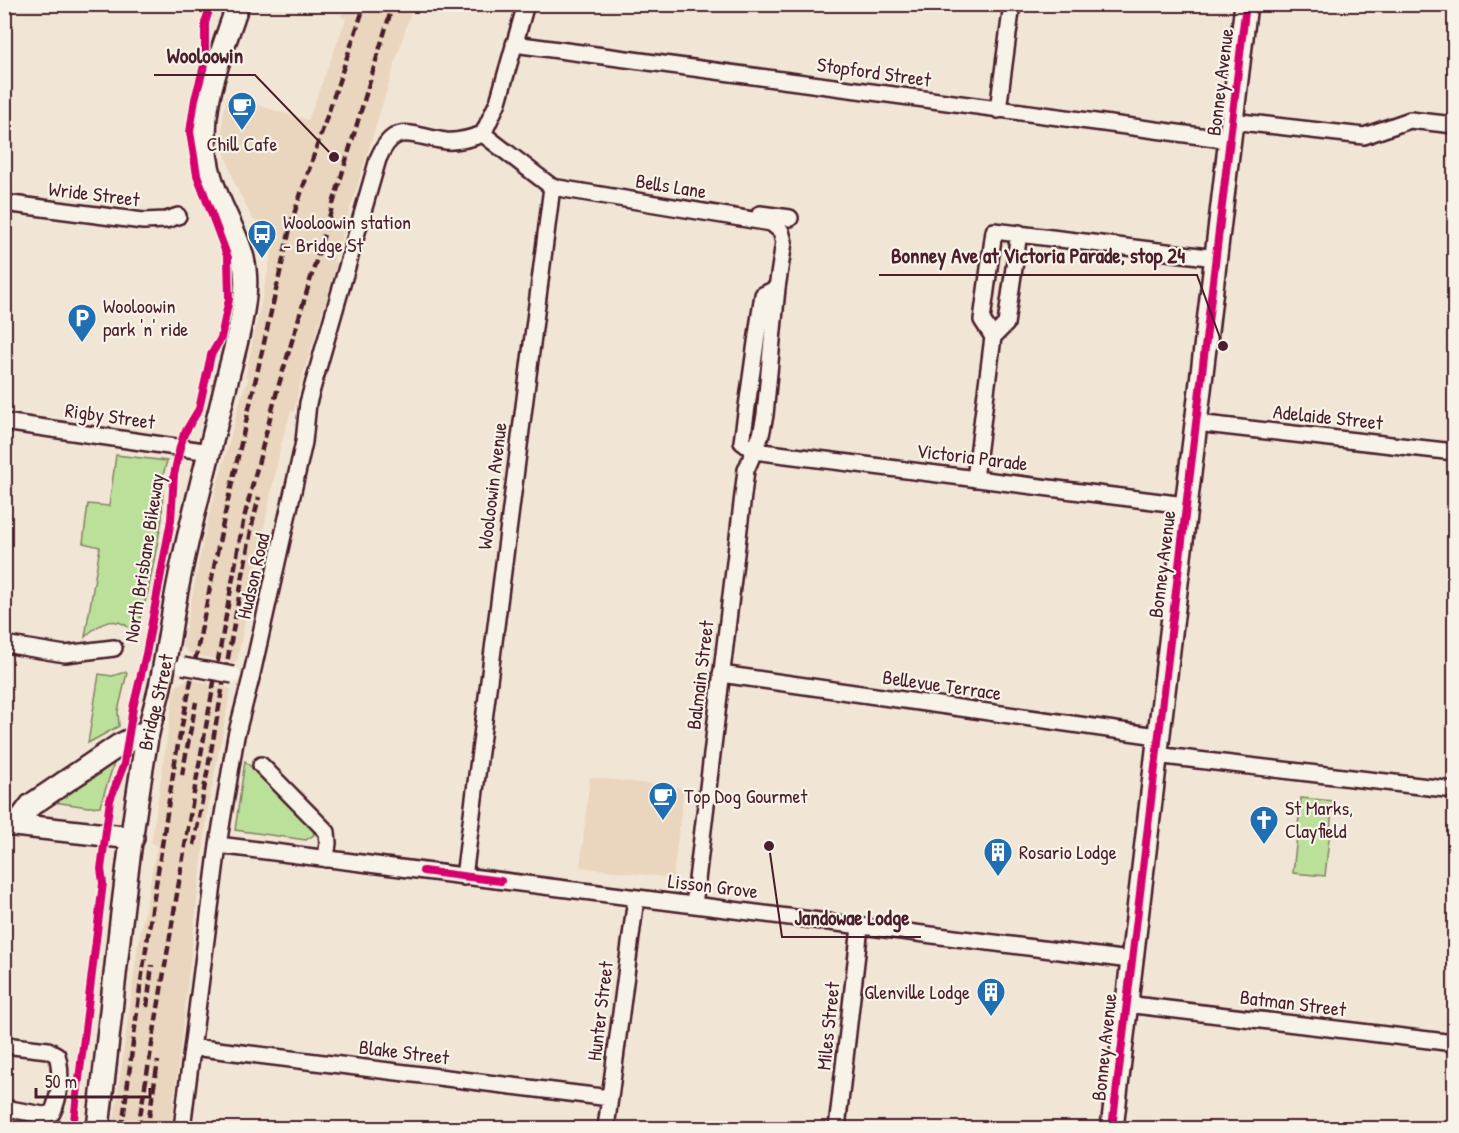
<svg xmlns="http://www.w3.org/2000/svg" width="1459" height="1133" font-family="'Patrick Hand',sans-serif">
<rect width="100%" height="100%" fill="#f1e6d5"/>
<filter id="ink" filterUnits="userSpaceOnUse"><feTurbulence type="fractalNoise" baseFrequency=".0167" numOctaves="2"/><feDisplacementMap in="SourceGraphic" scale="12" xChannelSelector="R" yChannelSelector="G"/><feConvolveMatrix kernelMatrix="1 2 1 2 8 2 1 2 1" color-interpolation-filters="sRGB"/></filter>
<g filter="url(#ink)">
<path fill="#ead6bf" d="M345,5H413L334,262L337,264L298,392L294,412L291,411L281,445L237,661L234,663L190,654L182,646L206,527L241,397L249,378L245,377L272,251L267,249L272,226L269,225L270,222H259L253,220L234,182L221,140L224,109L227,96L308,120L346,19L341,17Z
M189,679L231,689L208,808L171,1128H113L137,951L157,845L151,844L174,691L177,685Z
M590,777L684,788L673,878L580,867Z"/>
<path fill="#bbe09a" stroke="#828062" stroke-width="1.5" d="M116,455L167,461L163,475L162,519L148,592L136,631L134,633C118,613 100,622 85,637L100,547L83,543L88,504L109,506Z
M125,672L127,673L118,711L119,726L88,743L99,674L112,676Z
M115,760L100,806L88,807L54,802L99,775L107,764Z
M245,761L313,830L314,835L306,840L235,830Z
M1301,798L1333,801L1325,876L1293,873Z"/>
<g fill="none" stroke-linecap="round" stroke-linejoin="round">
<g stroke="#4a1f2b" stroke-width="20">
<path id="street" d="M514,44L1230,140
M998,110L1012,4
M1232,121L1364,136L1410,120L1454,125
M483,134L552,187L771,223L781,231L784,242L777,288L765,415L761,435L746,470L694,905
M483,134L498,102L526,4
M4,203L143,221L166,220L178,216
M760,214L790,218
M777,288L763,295L761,307L742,442L754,451L1185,505
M993,337L982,320L994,231L1216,258
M4,422L210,452
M1196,423L1454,452
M975,479L993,337L1006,324L1019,233
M4,644L65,654L114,648
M721,674L1157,736
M1155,755L1454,790
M261,765L327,832L328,843L326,859
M218,845L1130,960
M464,877L552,187
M1126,1004L1454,1043
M4,1045L48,1050L57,1055C62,1071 60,1098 52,1113L43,1115L4,1108
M193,1047L610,1098
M182,1128L218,845L236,736L251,678L304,442L308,403L378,159C395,119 413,137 446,141C459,142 472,138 483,134
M606,1128L636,898
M837,1128L860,927"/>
</g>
<g stroke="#4a1f2b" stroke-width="26">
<g id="secondary">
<path d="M5,824L133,838"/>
<path d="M16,825L31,805L118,746L148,731"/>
<path id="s1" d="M98,1128C113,1000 124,871 146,744C149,723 157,703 161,682C168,648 172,614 179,580C193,510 213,441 229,372C235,349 241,327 244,304C253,248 226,227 211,178C193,117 219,61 238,4"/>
<path d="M1112,1128L1246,4"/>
</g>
</g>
<use href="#street" stroke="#f7f3e8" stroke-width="15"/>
<use href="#secondary" stroke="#f7f3e8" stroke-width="21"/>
<path stroke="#4a1f2b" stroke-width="4.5" stroke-dasharray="9 4.5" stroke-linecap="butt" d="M182,775L196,702
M194,845L252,525L259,497
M147,1007L152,965
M149,1117L158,1061
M122,1128L141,981L176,755L224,518L292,220L365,4
M138,1128L192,804L243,522L277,391L393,4"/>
<g stroke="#4a1f2b" stroke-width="20" stroke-linecap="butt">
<path id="street-bridge" d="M183,666L233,675"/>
</g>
<use href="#street-bridge" stroke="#f7f3e8" stroke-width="15"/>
<g stroke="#f7f3e8" stroke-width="11">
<path id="cycleway" d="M423,871L501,881
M73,1128L103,883L101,869L110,800L124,764L133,708L146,654L171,520L174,475L180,447L184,434L199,409L211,355L221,338L229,299L228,258L197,175L190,132L195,99L205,62V23L211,4
M1112,1128L1246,4"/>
</g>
<use href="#cycleway" stroke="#d6006c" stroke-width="8"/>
</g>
</g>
<defs>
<g id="cafe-pin" transform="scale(1.5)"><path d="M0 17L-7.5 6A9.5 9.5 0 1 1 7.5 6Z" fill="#1f6fb2" stroke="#f7f3e8"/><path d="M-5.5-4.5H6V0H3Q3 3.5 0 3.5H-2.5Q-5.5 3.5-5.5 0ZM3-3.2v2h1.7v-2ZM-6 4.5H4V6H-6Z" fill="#fff"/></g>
<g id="bus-pin" transform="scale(1.5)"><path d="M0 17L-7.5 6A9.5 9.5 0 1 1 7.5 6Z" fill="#1f6fb2" stroke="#f7f3e8"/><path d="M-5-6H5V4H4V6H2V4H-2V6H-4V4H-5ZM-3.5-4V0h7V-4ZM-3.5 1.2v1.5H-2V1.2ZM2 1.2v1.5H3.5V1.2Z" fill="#fff"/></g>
<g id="parking-pin" transform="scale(1.5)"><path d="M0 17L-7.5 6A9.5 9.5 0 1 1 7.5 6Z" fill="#1f6fb2" stroke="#f7f3e8"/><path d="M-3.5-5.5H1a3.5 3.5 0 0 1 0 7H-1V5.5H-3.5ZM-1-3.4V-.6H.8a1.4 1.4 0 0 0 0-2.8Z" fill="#fff"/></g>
<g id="church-pin" transform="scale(1.5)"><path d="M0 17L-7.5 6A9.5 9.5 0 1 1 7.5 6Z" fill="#1f6fb2" stroke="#f7f3e8"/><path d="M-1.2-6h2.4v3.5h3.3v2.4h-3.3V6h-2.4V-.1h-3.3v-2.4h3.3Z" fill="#fff"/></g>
<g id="building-pin" transform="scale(1.5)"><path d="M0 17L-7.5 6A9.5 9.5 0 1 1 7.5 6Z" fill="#1f6fb2" stroke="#f7f3e8"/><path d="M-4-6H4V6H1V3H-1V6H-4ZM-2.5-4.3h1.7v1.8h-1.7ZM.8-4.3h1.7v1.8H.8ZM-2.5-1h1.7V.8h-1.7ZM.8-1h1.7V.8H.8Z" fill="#fff"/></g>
</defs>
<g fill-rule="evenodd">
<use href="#cafe-pin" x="242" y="106"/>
<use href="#bus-pin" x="262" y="234"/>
<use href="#parking-pin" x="82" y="318"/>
<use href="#cafe-pin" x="663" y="796"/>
<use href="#church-pin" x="1264" y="820"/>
<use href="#building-pin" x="998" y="852"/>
<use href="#building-pin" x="991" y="992"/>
</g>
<g text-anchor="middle" stroke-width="4.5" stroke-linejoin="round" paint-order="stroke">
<g font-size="20" fill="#4a1f2b" stroke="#f7f3e8">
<text transform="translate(874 72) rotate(8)" y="7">Stopford Street</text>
<text transform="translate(1220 82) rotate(-83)" y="7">Bonney Avenue</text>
<text transform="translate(671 186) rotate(9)" y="7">Bells Lane</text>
<text transform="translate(94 194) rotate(7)" y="7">Wride Street</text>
<text transform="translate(110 416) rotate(8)" y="7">Rigby Street</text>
<text transform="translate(1328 417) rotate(6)" y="7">Adelaide Street</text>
<text transform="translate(972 457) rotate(7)" y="7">Victoria Parade</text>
<text transform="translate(492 486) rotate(-83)" y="7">Wooloowin Avenue</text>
<text transform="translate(144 558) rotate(-81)" y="7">North Brisbane Bikeway</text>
<text transform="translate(1162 564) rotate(-83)" y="7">Bonney Avenue</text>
<text transform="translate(253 576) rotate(-77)" y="7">Hudson Road</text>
<text transform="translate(700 675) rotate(-83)" y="7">Balmain Street</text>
<text transform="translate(942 685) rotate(8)" y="7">Bellevue Terrace</text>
<text dy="7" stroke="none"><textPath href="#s1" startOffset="430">Bridge Street</textPath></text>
<text transform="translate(713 886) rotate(7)" y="7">Lisson Grove</text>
<text transform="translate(1293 1003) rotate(7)" y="7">Batman Street</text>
<text transform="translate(600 1011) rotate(-83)" y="7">Hunter Street</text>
<text transform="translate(828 1026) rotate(-84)" y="7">Miles Street</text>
<text transform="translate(1104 1047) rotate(-84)" y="7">Bonney Avenue</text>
<text transform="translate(404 1052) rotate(7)" y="7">Blake Street</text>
</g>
<g font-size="20" fill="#4a1f2b" stroke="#f7f3e8" text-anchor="start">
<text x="242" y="151" text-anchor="middle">Chill Cafe</text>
<text x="283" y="229">Wooloowin station<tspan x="283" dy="23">- Bridge St</tspan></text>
<text x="103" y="313">Wooloowin<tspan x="103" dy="23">park 'n' ride</tspan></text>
<text x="684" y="803">Top Dog Gourmet</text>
<text x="1285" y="815">St Marks,<tspan x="1285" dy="23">Clayfield</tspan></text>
<text x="1019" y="859">Rosario Lodge</text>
<text x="970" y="999" text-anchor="end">Glenville Lodge</text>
</g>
</g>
<path fill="none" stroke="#4a1f2b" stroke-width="2" d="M334 157L255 75H154M1223 346L1197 275H879M769 846L782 937H921"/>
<g fill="#4a1f2b" stroke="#f7f3e8" stroke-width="2">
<circle cx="334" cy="157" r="6"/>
<circle cx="1223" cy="346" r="6"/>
<circle cx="769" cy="846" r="6"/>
</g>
<g font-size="21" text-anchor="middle" font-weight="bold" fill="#4a1f2b" stroke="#f7f3e8" stroke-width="4.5" stroke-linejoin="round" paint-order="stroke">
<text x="205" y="63">Wooloowin</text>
<text x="1038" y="263">Bonney Ave at Victoria Parade, stop 24</text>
<text x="852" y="925">Jandowae Lodge</text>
</g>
<rect width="1459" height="1133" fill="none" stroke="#f7f3e8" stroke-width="24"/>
<rect x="12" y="12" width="1435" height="1109" fill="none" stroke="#4a1f2b" stroke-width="2" filter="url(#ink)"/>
<path d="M36 1088v9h114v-9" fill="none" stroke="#4a1f2b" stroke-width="3"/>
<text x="45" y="1088" font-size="18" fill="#4a1f2b" stroke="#f7f3e8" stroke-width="4.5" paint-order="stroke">50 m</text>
</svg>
